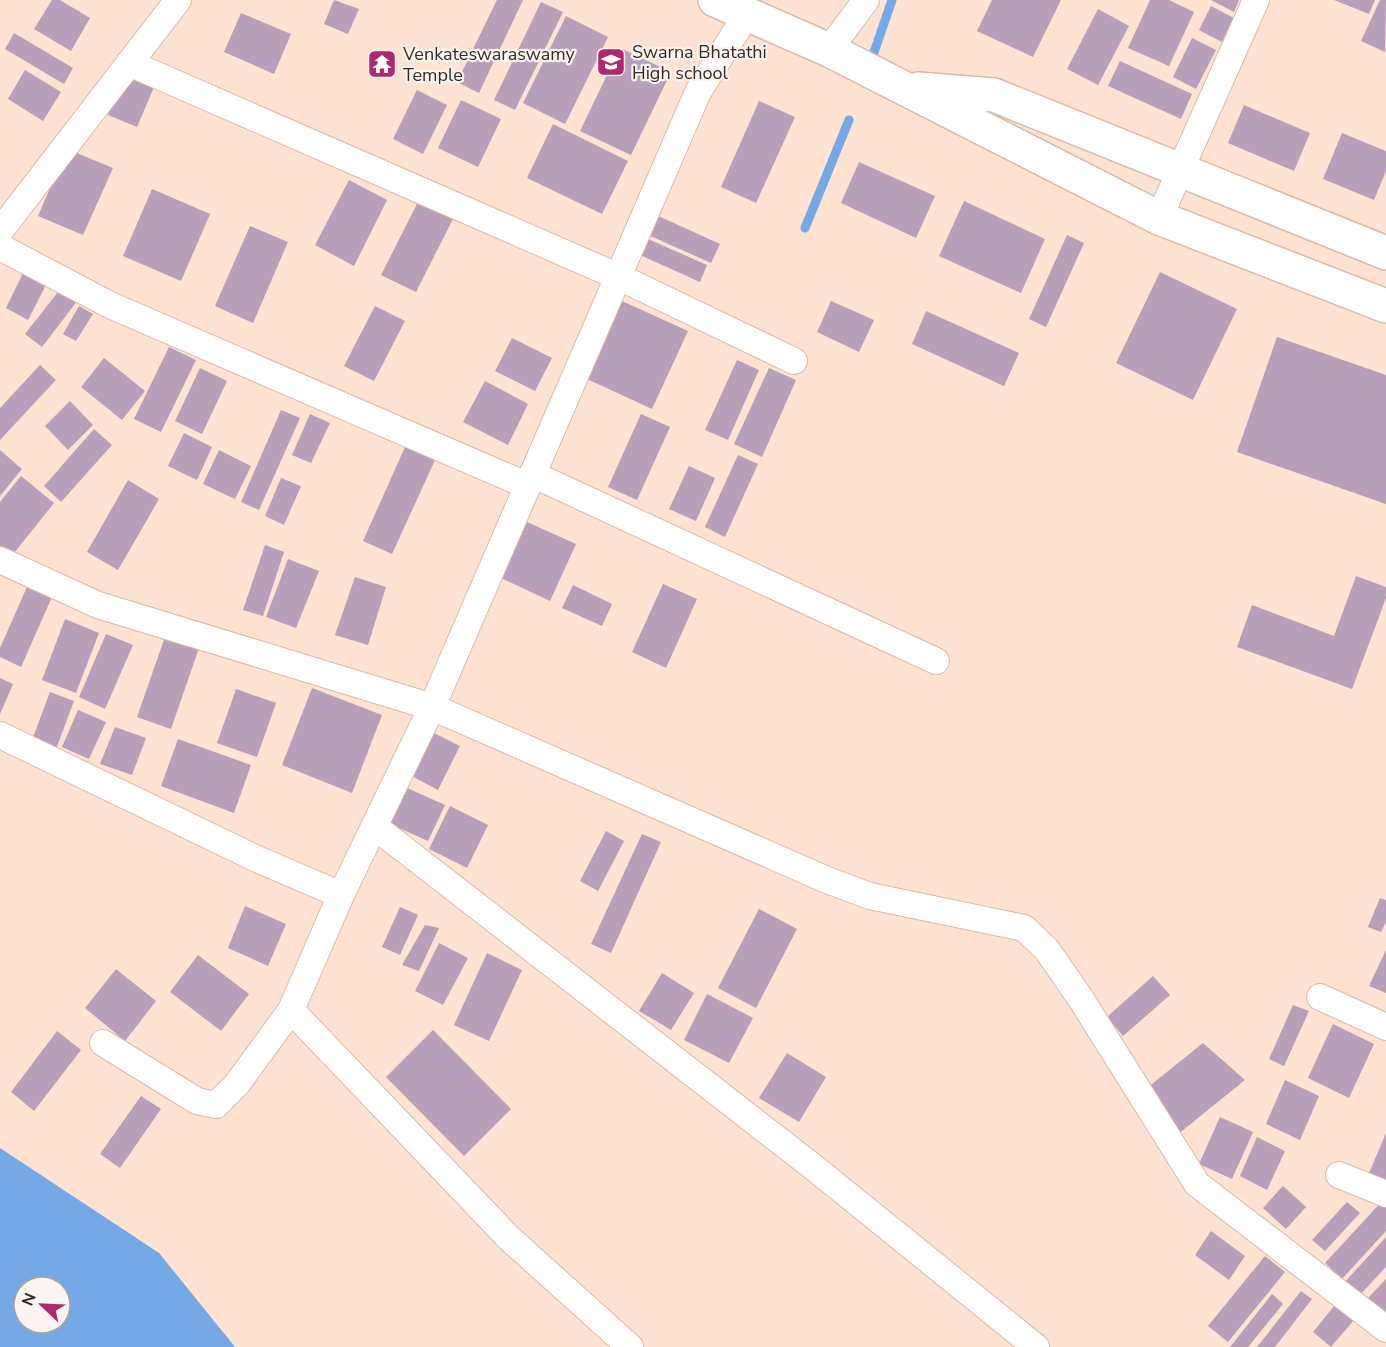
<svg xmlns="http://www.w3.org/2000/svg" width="1386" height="1347" font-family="'Nunito Sans',sans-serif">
<rect width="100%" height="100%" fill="#fee2d2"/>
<path fill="#74a9e5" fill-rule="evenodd" d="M0,1148L159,1253L235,1347H0ZM24,1287H60V1323H24Z"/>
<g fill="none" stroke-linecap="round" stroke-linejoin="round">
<path stroke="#74a9e5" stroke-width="9" d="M870,64L892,0
M805,228L849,120"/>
</g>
<path fill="#b89fba" d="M52,0H60L90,18L71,51L34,29Z
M334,0L359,9L348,34L324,24Z
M497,0H523L479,93L457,82Z
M992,0H1061L1033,57L977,31Z
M1150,0H1169L1194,12L1169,66L1128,48Z
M1211,0H1239L1234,12Z
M1334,0H1375L1369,14Z
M1380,0H1386L1385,52L1361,41Z
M541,2L563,12L515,110L494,100Z
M1211,6L1234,18L1222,42L1199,30Z
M1098,9L1129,26L1098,85L1067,69Z
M241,13L291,34L274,74L224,52Z
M566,16L608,37L565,124L523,103Z
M14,33L73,68L64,84L5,49Z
M1192,38L1216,50L1196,89L1173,77Z
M620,48L671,72L631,155L580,131Z
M1120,61L1192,94L1181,119L1108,86Z
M128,68L157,80L137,127L108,115Z
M25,70L61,92L43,121L8,99Z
M417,90L447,105L423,154L393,139Z
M461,100L501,119L478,167L438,148Z
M759,101L795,117L756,203L721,187Z
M1244,105L1310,133L1294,171L1228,143Z
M553,124L628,161L602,214L527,178Z
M1342,133L1386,151V171L1374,200L1323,179Z
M67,149L113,168L83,235L38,216Z
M859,162L935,196L916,238L841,203Z
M349,180L387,200L354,266L315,245Z
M152,189L210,214L181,281L123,256Z
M420,198L455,215L416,292L381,275Z
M964,201L1045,239L1021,293L939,256Z
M654,214L720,244L711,263L646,234Z
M250,226L288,242L253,323L215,306Z
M1067,235L1084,243L1046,327L1029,319Z
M648,239L707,265L700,282L640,255Z
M26,267L49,279L28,320L6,308Z
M1160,272L1237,309L1193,400L1116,363Z
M62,287L78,300L42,347L25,334Z
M622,301L688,331L652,409L587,379Z
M831,301L874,320L859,352L817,332Z
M79,306L93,314L76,341L63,334Z
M375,306L405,321L374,381L344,366Z
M926,311L1019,353L1004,386L912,344Z
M1277,337L1386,375V504L1237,452Z
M512,338L552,358L535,391L495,371Z
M169,347L196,360L161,432L134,419Z
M104,358L145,391L122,420L81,387Z
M737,360L759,370L728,440L705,430Z
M40,365L56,380L0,440V408Z
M200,368L227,381L202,434L175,421Z
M769,368L796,380L762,457L734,444Z
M485,381L528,404L508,445L463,422Z
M70,401L93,425L68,450L45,426Z
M281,410L300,418L259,510L241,502Z
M310,414L330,423L311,463L292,455Z
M641,414L670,427L637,500L608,487Z
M94,429L112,445L61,502L44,486Z
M184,433L212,447L197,480L168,466Z
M405,447L435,460L392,554L363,541Z
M0,450L22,469L0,496Z
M219,450L251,466L235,499L203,484Z
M738,455L758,464L725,537L705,527Z
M689,466L715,478L696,521L669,509Z
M21,476L54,503L10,558L0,550V502Z
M281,478L301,486L284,525L265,516Z
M128,480L159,499L118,570L87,552Z
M527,522L576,544L550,601L501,578Z
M265,545L284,552L263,616L243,610Z
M288,559L319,571L296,628L266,617Z
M1356,576L1386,587V598L1352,689L1237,647L1252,605L1334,636Z
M355,577L386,587L368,645L335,635Z
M663,584L697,599L666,668L632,652Z
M573,585L612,604L602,626L562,608Z
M27,587L52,597L21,667L0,657V648Z
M65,619L99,633L76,693L42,680Z
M106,634L133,645L105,709L79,697Z
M166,634L200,645L171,729L137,717Z
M0,678L13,684L0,714Z
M312,688L382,715L352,793L282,765Z
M236,689L276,703L257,757L217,743Z
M50,692L74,701L56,749L32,740Z
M78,710L106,722L89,759L62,747Z
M115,727L146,738L132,775L100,764Z
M430,731L460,746L438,790L408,774Z
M178,739L251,765L234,813L161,786Z
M405,787L445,805L428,841L388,823Z
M450,806L488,825L467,868L429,849Z
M606,831L624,841L598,891L580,881Z
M642,834L661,842L611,953L591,944Z
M1380,898L1386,900V922L1381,932L1368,927Z
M245,906L286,924L268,966L228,948Z
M400,907L418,915L400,955L382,947Z
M759,909L797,929L756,1008L718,988Z
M425,925L439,928L419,971L402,965Z
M439,943L468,958L443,1005L415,991Z
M1386,950V993L1369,986Z
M487,953L522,970L489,1041L454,1025Z
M198,955L249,994L221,1031L170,992Z
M116,969L156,1001L125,1041L85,1008Z
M662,973L694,993L671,1030L639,1011Z
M1153,976L1170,995L1123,1036L1107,1017Z
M707,994L753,1018L729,1063L684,1040Z
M1293,1005L1309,1011L1284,1066L1269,1059Z
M1333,1024L1374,1044L1349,1098L1308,1078Z
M433,1030L511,1109L464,1156L386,1077Z
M57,1031L81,1050L34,1111L11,1092Z
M1203,1043L1245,1080L1177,1135L1142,1092Z
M787,1053L826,1077L799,1122L759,1098Z
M1285,1080L1319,1096L1300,1140L1266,1124Z
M141,1096L161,1109L120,1168L100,1154Z
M1220,1117L1253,1132L1232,1179L1199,1164Z
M1386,1133V1181L1369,1173Z
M1257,1137L1285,1151L1267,1190L1240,1176Z
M1283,1186L1306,1207L1286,1229L1263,1208Z
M1384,1199L1386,1201V1231L1342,1279L1325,1263Z
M1347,1202L1360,1213L1325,1251L1312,1240Z
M1211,1231L1245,1256L1229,1280L1195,1255Z
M1386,1237V1267L1358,1297L1343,1284Z
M1265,1256L1285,1272L1228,1342L1208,1326Z
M1386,1279V1317L1367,1299Z
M1301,1291L1312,1299L1275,1347H1257Z
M1272,1294L1283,1304L1248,1347H1230Z
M1335,1305L1354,1320L1331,1347L1313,1332Z"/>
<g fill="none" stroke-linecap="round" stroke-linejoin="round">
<g stroke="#dab9a6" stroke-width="28">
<path id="minor" d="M829,50L866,0
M129,63L619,277L794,361
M1159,218L1256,0
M0,231L178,0
M0,247L110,305L526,485
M532,474L936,661
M0,560L98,605L432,707L827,880L870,896L1024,928L1047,950L1081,999L1197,1184L1386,1329
M0,735L257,859L341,895
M374,826L812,1166L1036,1347
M1320,997L1386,1027
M291,1010L509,1238L630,1347
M103,1043L197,1101L216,1105L237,1084L291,1010L341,895L432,707L698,92L747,14
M1339,1175L1386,1194"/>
</g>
<g stroke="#dab9a6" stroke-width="36">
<path id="tertiary" d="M715,0L829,50L1159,218L1386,306
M918,89L994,95L1386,253"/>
</g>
<use href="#minor" stroke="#fff" stroke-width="26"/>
<use href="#tertiary" stroke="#fff" stroke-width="33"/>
</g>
<defs>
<g id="school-square" transform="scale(1.5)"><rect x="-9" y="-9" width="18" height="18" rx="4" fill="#ad286f" stroke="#fbf4f0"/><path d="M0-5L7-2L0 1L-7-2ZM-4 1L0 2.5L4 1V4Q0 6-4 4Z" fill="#fff"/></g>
<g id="temple-square" transform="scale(1.5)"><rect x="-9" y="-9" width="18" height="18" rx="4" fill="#ad286f" stroke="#fbf4f0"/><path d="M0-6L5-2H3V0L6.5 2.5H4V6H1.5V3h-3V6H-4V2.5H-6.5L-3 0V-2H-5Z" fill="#fff"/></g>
</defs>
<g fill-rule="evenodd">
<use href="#school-square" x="611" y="62"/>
<use href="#temple-square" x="382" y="64"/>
</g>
<g text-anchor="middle" stroke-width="4.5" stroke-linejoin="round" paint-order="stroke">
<g font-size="18" fill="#372a22" stroke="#fbf4f0" text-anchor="start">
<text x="632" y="58">Swarna Bhatathi<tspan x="632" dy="21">High school</tspan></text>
<text x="403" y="60">Venkateswaraswamy<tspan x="403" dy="21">Temple</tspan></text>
</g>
</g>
<g transform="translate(42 1305) rotate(293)"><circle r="28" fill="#fbf4f0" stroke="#ada39e" stroke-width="1.5"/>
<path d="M0-4.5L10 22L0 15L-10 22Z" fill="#ad286f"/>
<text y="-9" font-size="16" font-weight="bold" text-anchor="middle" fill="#372a22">N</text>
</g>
</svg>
